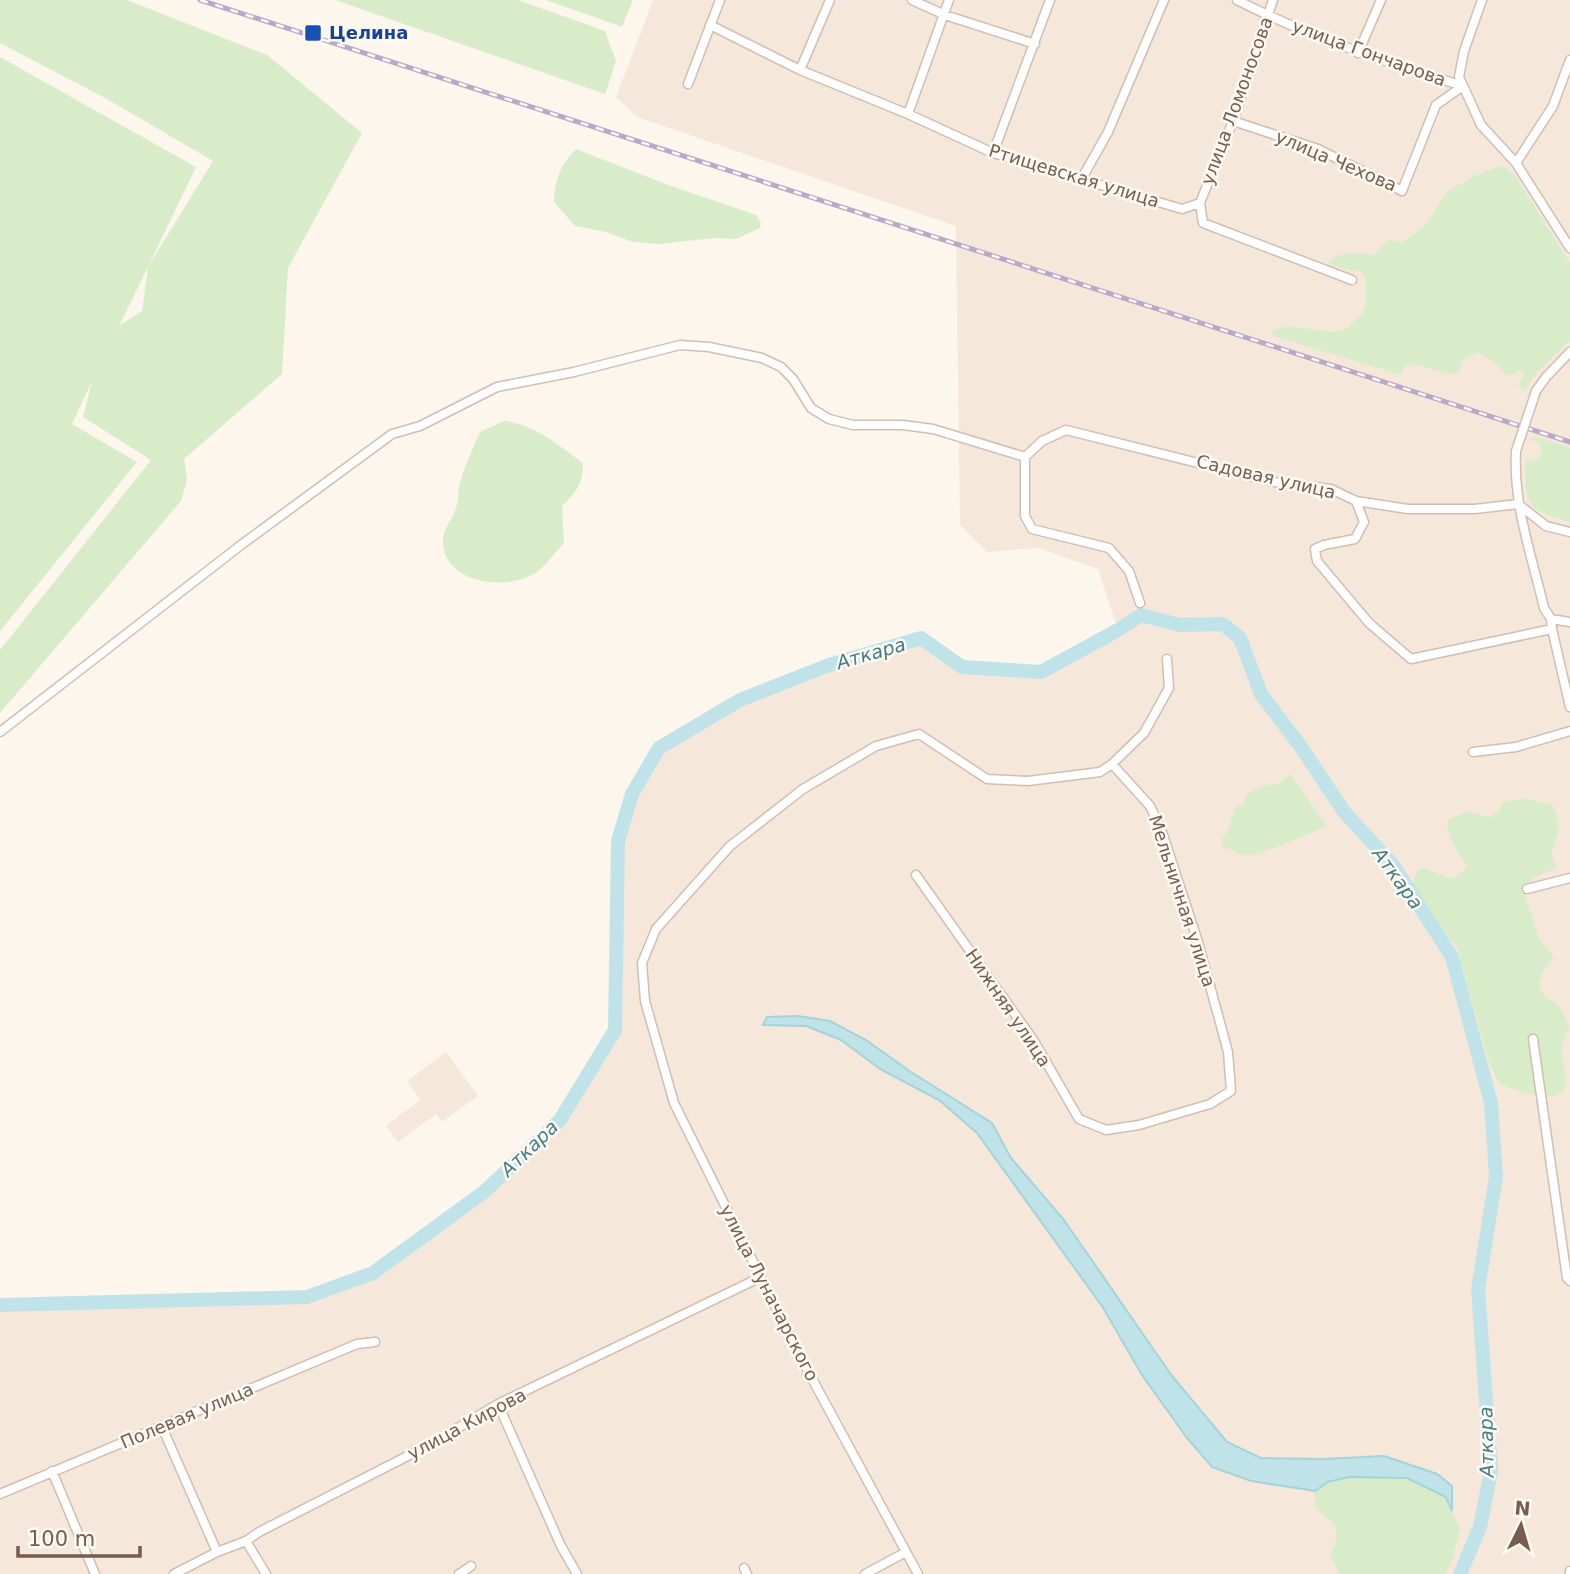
<svg xmlns="http://www.w3.org/2000/svg" width="1570" height="1574" font-family="'DejaVu Sans',sans-serif">
<rect width="100%" height="100%" fill="#fdf6ec"/>
<path fill="#f5e8da" d="M653,0H1570V1574H0V1305L307,1297L373,1273L484,1191L560,1120L615,1030L618,841L632,794L659,748L740,700L829,665L921,638L962,667L1041,672L1118,630L1098,569L1038,548L987,552L960,525L956,226L637,117L616,97Z
M446,1052L478,1096L442,1122L436,1114L398,1142L386,1126L420,1100L407,1081Z"/>
<path fill="#d8ecc9" fill-rule="evenodd" d="M0,0H127L267,55L362,133L288,268L282,374L184,459L187,480L181,501L0,713V650L151,460L83,417L92,381L72,424L137,462L0,631V57L196,167L148,267L213,161L107,99L0,43ZM148,267L142,311L120,325V324Z
M335,0H518L605,31L616,61L605,94Z
M546,0H633L622,27Z
M576,149L663,183L756,215L761,223L760,228L736,239L715,238L659,244L633,242L606,232L575,226L554,202C554,181 561,164 576,149Z
M1502,166L1516,177L1570,263V341L1535,374L1525,390L1518,386L1525,372L1519,371L1506,376L1496,363L1478,352L1462,360L1459,372L1453,375L1413,364L1404,367L1401,375L1270,335L1273,330L1288,326L1332,332L1345,330L1363,313L1366,303V280L1361,272L1331,266L1328,263C1335,251 1362,252 1374,255L1388,240L1402,242L1425,226L1447,192L1473,176Z
M504,421C535,424 559,446 583,463C583,483 577,492 562,506L564,543C556,551 548,563 538,571C510,592 445,585 443,543C442,530 452,520 456,508C459,499 458,491 460,482C465,465 473,448 480,432Z
M1533,436L1570,448V522C1526,510 1524,504 1526,459L1533,462L1542,455L1539,443L1531,439Z
M1290,774L1327,826C1313,832 1255,858 1243,855C1235,852 1232,848 1223,848L1221,840L1227,832L1235,808L1245,802V796C1250,793 1256,788 1262,787C1277,782 1276,787 1290,774Z
M1522,798L1552,805C1563,823 1558,834 1551,853L1557,868L1534,877L1523,889L1539,938L1554,958C1544,969 1532,982 1546,997C1549,1001 1551,999 1555,1003C1562,1009 1566,1018 1569,1027C1567,1034 1563,1041 1562,1048C1560,1059 1567,1070 1566,1081C1565,1111 1513,1090 1499,1083L1489,1062L1457,947L1423,906L1413,883L1417,870L1425,868L1451,879L1463,872L1467,865C1455,851 1448,838 1447,820L1468,811L1489,817L1498,812L1503,803Z
M1391,1476L1407,1478L1446,1497L1460,1529L1453,1558L1445,1574H1340L1330,1555L1337,1538L1336,1526L1315,1507V1491C1339,1475 1364,1478 1391,1476Z"/>
<path fill="#bfe3e8" stroke="#a5d3da" stroke-width="2" d="M798,1016L830,1021L866,1040L911,1072L992,1123L1011,1158L1064,1220L1172,1376L1227,1442L1261,1458L1323,1459L1384,1456L1437,1474L1452,1486V1511L1446,1497L1407,1478L1349,1477L1328,1482L1315,1491L1251,1481L1212,1467L1187,1438L1142,1375L1102,1306L977,1133L939,1100L880,1069L841,1040L806,1026L763,1025L767,1017Z"/>
<g fill="none" stroke-linecap="round" stroke-linejoin="round">
<path stroke="#bfe3e8" stroke-width="14" d="M0,1305L307,1297L373,1273L484,1192L560,1120L615,1030L618,841L632,794L659,748L740,700L829,665L921,638L962,667L1041,672L1118,630L1141,615L1180,625L1223,624L1240,638L1261,694L1301,747L1345,813L1393,865L1452,957L1491,1103L1496,1177L1478,1289L1491,1471L1480,1527L1460,1574"/>
<g stroke="#d1beb0" stroke-width="11">
<path id="minor" d="M912,0L945,15L1035,44
M1237,0C1309,37 1386,62 1463,86
M1482,0L1464,51L1459,77L1481,125L1516,163L1570,248
M710,25L800,70L908,114L993,153L1182,209L1200,203L1203,223L1352,280
M1358,53L1381,0
M800,70L830,0
M688,84L720,0
M908,114L949,0
M1233,121L1318,149L1402,191L1436,105L1463,86
M993,153L1050,0
M1516,163L1553,106L1570,60
M1081,180L1108,132L1164,0
M1200,203L1233,121L1273,0
M1536,391L1546,377L1570,352
M1516,451C1513,506 1532,556 1544,608L1551,619L1552,629L1570,707
M1025,457L1042,441L1066,430L1274,482L1331,489L1356,501L1408,509H1475L1518,504
M1025,457V516L1032,529L1109,548L1129,571L1140,603
M1356,501L1364,522L1355,539L1324,545L1315,549L1317,561L1369,623L1411,659L1552,629
M1518,504L1546,526L1570,532
M1551,619L1570,622
M0,732L241,545L392,434L420,426L497,387L574,372L680,345L709,347L762,358L781,367L793,379L811,408L829,419L853,425H903L933,429L1025,457
M1473,752L1516,747L1570,731
M916,875L1034,1041L1079,1119L1106,1130L1139,1125L1210,1104L1231,1091L1228,1052L1198,942L1162,832L1150,806L1112,764
M1527,889L1570,878
M1533,1039L1567,1278L1570,1281
M498,1404L561,1546L577,1574
M162,1427L217,1552
M52,1471L95,1574
M0,1494L357,1344L375,1342
M246,1541L266,1574
M744,1568L747,1574
M174,1574L217,1552L246,1541L259,1532L431,1444L498,1404L761,1277
M459,1574L471,1566
M865,1574L906,1552
M918,1574L803,1362L674,1103L645,1001L642,963L656,929L730,846L803,789L876,746L919,734L987,779L1028,781L1100,772L1112,764L1144,733L1169,688L1167,659
M1570,1574V1571"/>
</g>
<use href="#minor" stroke="#fff" stroke-width="8"/>
<g stroke="#b9a8c9" stroke-width="5">
<path id="rail" d="M200,0L1570,442"/>
</g>
<use href="#rail" stroke="#fffaf3" stroke-width="2.5" stroke-dasharray="8" stroke-linecap="butt"/>
<g stroke="#d1beb0" stroke-width="11" stroke-linecap="butt">
<path id="minor-bridge" d="M1516,451L1536,391"/>
</g>
<use href="#minor-bridge" stroke="#fff" stroke-width="8"/>
</g>
<rect fill="#1a4fb4" stroke="#fffaf3" stroke-width="2.5" x="304" y="24" width="18" height="18" rx="3.5"/>
<g text-anchor="middle" stroke-width="5" stroke-linejoin="round" paint-order="stroke">
<g font-size="18" font-weight="bold" fill="#164399" stroke="#fffaf3" text-anchor="start">
<text x="329" y="39">Целина</text>
</g>
<g font-size="18" fill="#7a5c4d" stroke="#fffaf3">
<text transform="translate(1369 53) rotate(20)" y="6">улица Гончарова</text>
<text transform="translate(1237 101) rotate(-70)" y="6">улица Ломоносова</text>
<text transform="translate(1336 161) rotate(23)" y="6">улица Чехова</text>
<text transform="translate(1074 176) rotate(17)" y="6">Ртищевская улица</text>
<text transform="translate(1266 477) rotate(13)" y="6">Садовая улица</text>
<text transform="translate(1182 901) rotate(72)" y="6">Мельничная улица</text>
<text transform="translate(1008 1008) rotate(56)" y="6">Нижняя улица</text>
<text transform="translate(769 1293) rotate(63)" y="6">улица Луначарского</text>
<text transform="translate(187 1416) rotate(-23)" y="6">Полевая улица</text>
<text transform="translate(467 1424) rotate(-28)" y="6">улица Кирова</text>
</g>
<g font-size="19" font-style="italic" fill="#437c86" stroke="#fffaf3">
<text transform="translate(871 653) rotate(-16)" y="7">Аткара</text>
<text transform="translate(1398 878) rotate(54)" y="7">Аткара</text>
<text transform="translate(529 1148) rotate(-44)" y="7">Аткара</text>
<text transform="translate(1486 1442) rotate(-91)" y="7">Аткара</text>
</g>
</g>
<g transform="translate(1521 1525) rotate(5)" stroke="#fffaf3" stroke-width="5" paint-order="stroke">
<path d="M0-5L12 26L0 18L-12 26Z" fill="#7a5c4d"/>
<text y="-10" font-size="19" font-weight="bold" text-anchor="middle" fill="#7a5c4d">N</text>
</g>
<path d="M18 1546v10h122v-10" fill="none" stroke="#7a5c4d" stroke-width="3.5"/>
<text x="28" y="1546" font-size="21" fill="#7a5c4d" stroke="#fffaf3" stroke-width="5" paint-order="stroke">100 m</text>
</svg>
